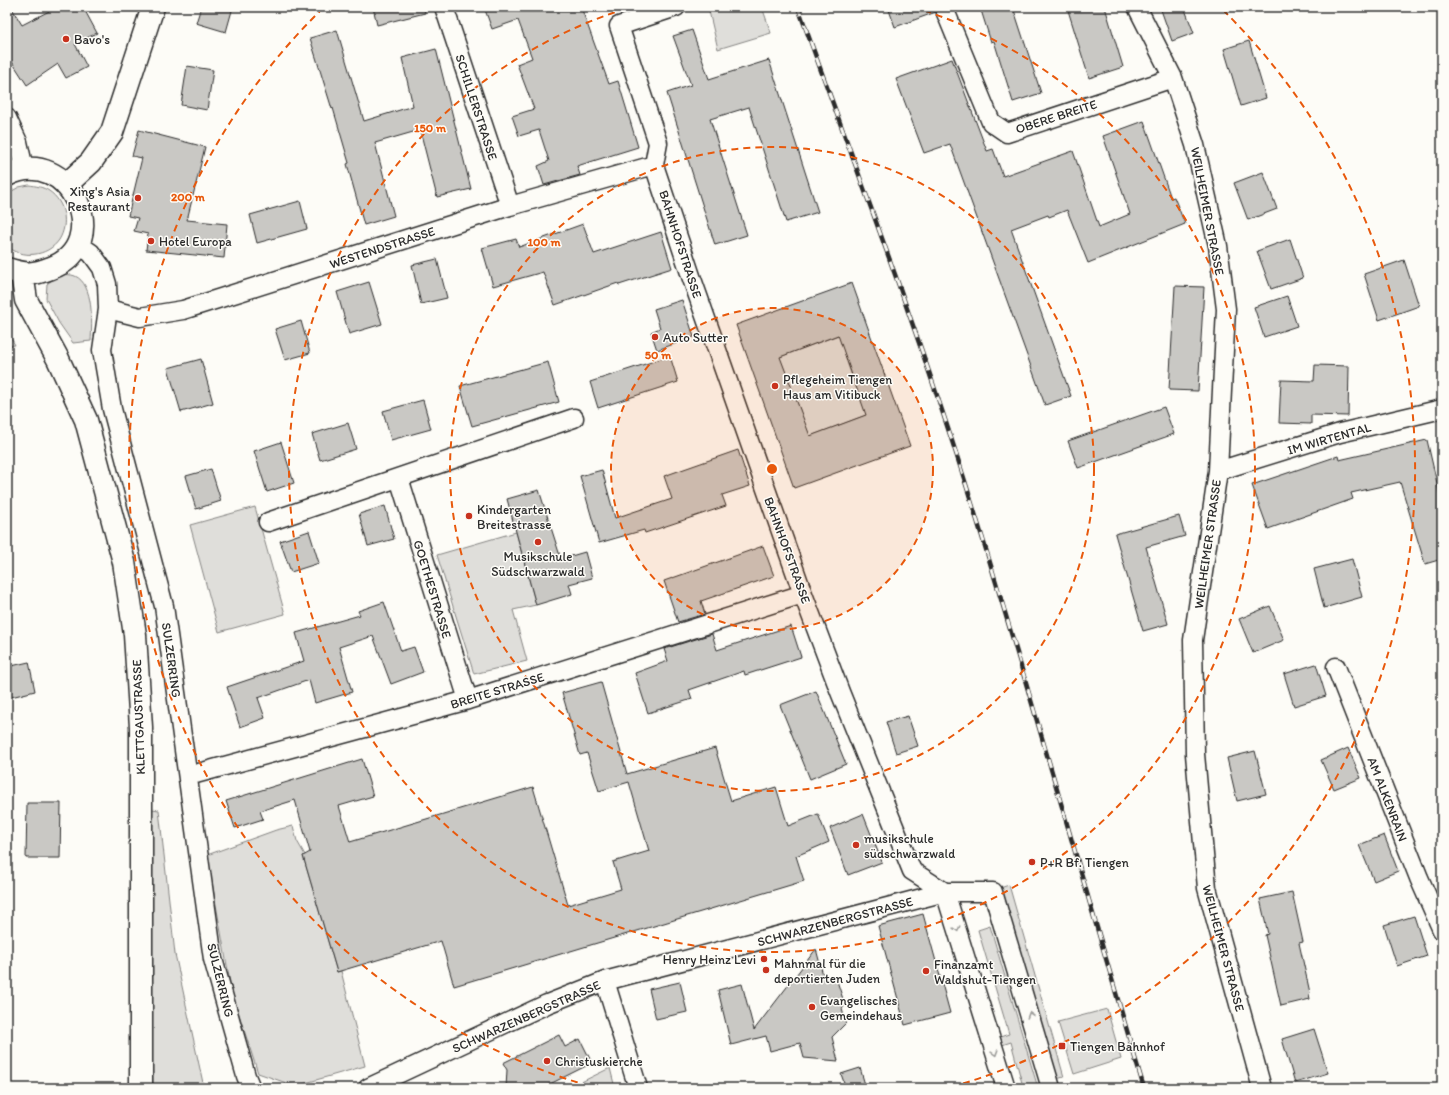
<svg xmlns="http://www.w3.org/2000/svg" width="1449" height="1095" font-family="Itim,sans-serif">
<rect width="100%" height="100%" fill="#fdfcf7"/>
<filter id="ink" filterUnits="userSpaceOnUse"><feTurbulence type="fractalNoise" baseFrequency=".025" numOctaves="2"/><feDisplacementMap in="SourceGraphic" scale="8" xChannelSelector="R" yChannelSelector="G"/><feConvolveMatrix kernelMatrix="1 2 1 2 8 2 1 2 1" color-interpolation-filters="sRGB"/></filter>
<g filter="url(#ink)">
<path fill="#dfdeda" stroke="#858482" d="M708,7H762L771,33L718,49Z
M29,185C36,186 43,187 49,191C65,202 69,224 59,240C47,257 22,259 7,246V194L19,187Z
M59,274C64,275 71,274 75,276C94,284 92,323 91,341L73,343L59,323L46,299L47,284Z
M7,331L15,345L7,346Z
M844,333L847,362L856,387L874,412L800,440V410L789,381L780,384L772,360Z
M255,507L285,614L219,632L190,525Z
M516,532L536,605L513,610L527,661L474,674L437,555Z
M146,808L159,810L175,954L203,1083L206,1088H153Z
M293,826L297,841L305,855L303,856L337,972L341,971L365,1066L295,1086L258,1073L232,993L207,855L276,830Z
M1009,885L1064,1077L1056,1079L1000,888Z
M990,926L1038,1088H1017L1016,1085L1022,1083L1011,1042L1002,1045L1000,1037L1009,1034L978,930Z
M1107,1009L1121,1059L1074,1074L1058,1022Z
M610,1068L615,1088H569Z"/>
<path fill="#c9c8c4" stroke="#2b2b2b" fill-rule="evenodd" d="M7,7H11L22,25L57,7H83L97,33L75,44L87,67L66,78L58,64L27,85L7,54Z
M201,7H233L226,32L196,23Z
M373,7H424L425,13L377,25Z
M484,7H581L609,84L618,81L638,147L577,166L580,175L544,185L538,166L549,161L539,130L519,136L512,116L534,109L517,64L532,58L518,20L492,29Z
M888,7H937L936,12L895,27Z
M980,7H1013L1041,93L1013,102L994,41L991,42Z
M1067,7H1105L1123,67L1089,78Z
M1160,7H1184L1194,33L1172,41Z
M337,30L364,121L413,106L402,58L436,49L471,189L437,197L420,130L375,143L394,216L364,225L347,164L349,163L333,108L332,109L310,38Z
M692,30L709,79L769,60L818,212L786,222L749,107L710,119L747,235L715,245L667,93L691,85L673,36Z
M1249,41L1266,98L1241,106L1224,49Z
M952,59L987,151L993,149L1003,176L1073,151L1099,227L1130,214L1103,136L1144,121L1171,198L1174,197L1185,224L1088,263L1067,210L1049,217L1048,215L1011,229L1071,396L1045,405L950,144L924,153L896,79Z
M187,66L213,70L207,110L181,105Z
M139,130L205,147L187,220L227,224L224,258L146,250L148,234L134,231L138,218L128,216L142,158L132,156Z
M1263,172L1277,209L1248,220L1234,183Z
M300,201L307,229L257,243L250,215Z
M583,224L594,254L661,232L672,268L619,285L618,283L555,305L543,272L493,286L482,248L516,239L519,247Z
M1290,239L1303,278L1271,289L1257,251Z
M437,259L447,298L421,304L412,265Z
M1404,260L1419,306L1379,320L1364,274Z
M369,282L382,324L349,334L337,292Z
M852,283L910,446L794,488L736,325ZM838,335L866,415L810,436L780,357Z
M1175,286L1204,287L1198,391L1169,390Z
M1287,296L1297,326L1264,337L1254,307Z
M682,300L694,337L657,350L651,332L660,328L654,309Z
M301,321L310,353L285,360L275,329Z
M670,356L678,382L598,408L590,382Z
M201,359L213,403L181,412L168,368Z
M548,362L559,402L472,426L460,386Z
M1315,365L1349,366L1348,416L1311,415V424L1279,423L1281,380L1314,381Z
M423,400L431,429L391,440L383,411Z
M1164,407L1174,434L1078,468L1068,441Z
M348,423L356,449L320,460L312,434Z
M1427,440L1442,505V559L1425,564L1400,482L1351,493L1353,499L1268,529L1252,485L1338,456L1339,460Z
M281,442L294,483L267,492L254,451Z
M738,450L750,486L722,495L726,506L645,533L644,530L599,543L580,476L602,470L615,518L672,499L664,476Z
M211,469L221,501L196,509L186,476Z
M539,490L561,559L585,552L592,578L569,584L572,594L536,605L507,499Z
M385,506L394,539L368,546L359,514Z
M1179,516L1185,536L1146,547L1168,624L1143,631L1115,534Z
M309,531L319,563L291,572L280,541Z
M763,546L774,576L701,601L705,614L678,622L664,581Z
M1352,559L1362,597L1324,608L1314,569Z
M384,602L401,651L414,647L423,672L391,684L373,636L339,647L352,692L315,703L309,680L258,698L265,718L240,727L227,687L304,661L296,633L360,615L358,611Z
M1270,606L1284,640L1253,653L1239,619Z
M791,626L801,657L745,675L744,671L689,690L692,699L648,713L635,673L668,661L664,649L712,634L717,650Z
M29,662L35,691L7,698V667Z
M1316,664L1326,696L1294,706L1284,674Z
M601,682L627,774L715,748L731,801L776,787L788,826L818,814L829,842L796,856L804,881L454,986L441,941L337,972L303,856L310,852L295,800L260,811L263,819L235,828L226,801L362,759L373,796L339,806L350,842L533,787L568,905L621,889L613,862L649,851L629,782L599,791L587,753L580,755L562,693Z
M816,691L846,764L810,779L780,705Z
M908,716L918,746L896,753L886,722Z
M1348,748L1361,778L1334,789L1321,760Z
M1255,751L1266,794L1237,801L1227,758Z
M27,803H61L60,858H26Z
M863,814L882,862L848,875L830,828Z
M1384,835L1398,871L1374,881L1359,845Z
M1292,892L1303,942L1299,943L1310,993L1309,994L1310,999L1281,1006L1265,935L1268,934L1260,899Z
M923,914L950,1013L905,1025L878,926Z
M1414,916L1427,956L1397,966L1384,925Z
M816,949L823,975L837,981L845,1005L842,1009L846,1023L832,1037L838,1061L804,1058L800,1043L770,1051L766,1036L731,1045L718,990L742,984L754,1030Z
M680,982L687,1012L656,1019L649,989Z
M1314,1029L1328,1073L1295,1083L1282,1039Z
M559,1035L565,1047L580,1039L592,1063L542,1088H506L507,1070L503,1063Z
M860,1068L866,1088H846L841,1074Z"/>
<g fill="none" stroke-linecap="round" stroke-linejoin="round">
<g stroke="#2b2b2b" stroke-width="21">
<path id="street" d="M444,7L510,206
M676,7L619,26L658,143L654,165L692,279L803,594L840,692L912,871L945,892H993L1051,1088
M948,7L946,13L991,122L1007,133L1173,78
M1137,7L1173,78L1195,145L1218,246L1226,309L1218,471L1193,640L1195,754L1207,888L1262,1088
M7,118L18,142L24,169
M78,244L91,253L102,268L107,284L108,309L102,350L112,409L164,606L213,959L246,1076L251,1088
M108,309L140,317L183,310L510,206L654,165
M1218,471L1340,433L1442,409
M399,478L468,700
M268,522L574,418
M1336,667L1419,878L1442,930
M188,776L468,700L803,594
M945,892L1006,1088
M605,981L638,1088
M368,1088L547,1004L605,981L945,892"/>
</g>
<g stroke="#2b2b2b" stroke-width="25">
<path id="secondary" d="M7,175C70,143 115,245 51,268C33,275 26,275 7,269
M66,185L91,162L112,132L153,7
M22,274L26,300L58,359L86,420L124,562L135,635L141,727V1088"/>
</g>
<use href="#street" stroke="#fdfcf7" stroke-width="18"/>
<use href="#secondary" stroke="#fdfcf7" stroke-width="22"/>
<g stroke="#2b2b2b" stroke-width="4.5">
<path id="rail" d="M798,7C854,163 913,317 963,475C1027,678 1083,884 1144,1088"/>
</g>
<use href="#rail" stroke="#fdfcf7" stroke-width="3" stroke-dasharray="9" stroke-linecap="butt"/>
</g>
<defs><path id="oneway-chevron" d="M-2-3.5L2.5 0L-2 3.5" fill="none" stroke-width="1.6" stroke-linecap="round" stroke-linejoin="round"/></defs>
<g stroke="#9e9e9b">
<use href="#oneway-chevron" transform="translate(957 929) rotate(73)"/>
<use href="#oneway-chevron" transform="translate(1030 1015) rotate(-107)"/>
<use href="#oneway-chevron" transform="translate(995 1053) rotate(73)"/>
</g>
</g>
<circle cx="772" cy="469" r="161" fill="#e8590c" fill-opacity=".12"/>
<g fill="none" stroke="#e8590c" stroke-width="2" stroke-dasharray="7 5">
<circle cx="772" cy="469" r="161"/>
<circle cx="772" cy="469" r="322"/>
<path d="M913 7A483 483 0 1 1 631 7"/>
<path d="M589 1086A644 644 0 0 1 321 10M1223 10A644 644 0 0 1 955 1086"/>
</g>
<g fill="#c8321e" stroke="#fdfcf7" stroke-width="1.5">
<circle cx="66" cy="39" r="4"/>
<circle cx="138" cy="198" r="4"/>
<circle cx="151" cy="241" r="4"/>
<circle cx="655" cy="337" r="4"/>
<circle cx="775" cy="386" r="4"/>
<circle cx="469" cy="516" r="4"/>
<circle cx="538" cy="542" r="4"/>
<circle cx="856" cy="845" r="4"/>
<circle cx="1032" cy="862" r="4"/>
<circle cx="764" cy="959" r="4"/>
<circle cx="766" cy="970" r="4"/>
<circle cx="926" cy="971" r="4"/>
<circle cx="812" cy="1007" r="4"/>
<rect x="1058" y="1042" width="8" height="8" rx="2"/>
<circle cx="547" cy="1061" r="4"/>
</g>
<g text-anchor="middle" stroke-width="3" stroke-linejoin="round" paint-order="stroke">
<g font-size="13" fill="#2b2b2b" stroke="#fdfcf7" text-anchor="start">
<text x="74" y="44">Bavo's</text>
<text x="130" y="196" text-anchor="end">Xing's Asia<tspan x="130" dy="15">Restaurant</tspan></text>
<text x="159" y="246">Hotel Europa</text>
<text x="663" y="342">Auto Sutter</text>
<text x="783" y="384">Pflegeheim Tiengen<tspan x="783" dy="15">Haus am Vitibuck</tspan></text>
<text x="477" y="514">Kindergarten<tspan x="477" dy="15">Breitestrasse</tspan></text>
<text x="538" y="561" text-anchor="middle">Musikschule<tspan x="538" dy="15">Südschwarzwald</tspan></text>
<text x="864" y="843">musikschule<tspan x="864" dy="15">südschwarzwald</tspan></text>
<text x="1040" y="867">P+R Bf. Tiengen</text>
<text x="756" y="964" text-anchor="end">Henry Heinz Levi</text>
<text x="774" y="968">Mahnmal für die<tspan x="774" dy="15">deportierten Juden</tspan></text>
<text x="934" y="969">Finanzamt<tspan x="934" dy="15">Waldshut-Tiengen</tspan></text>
<text x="820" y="1005">Evangelisches<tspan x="820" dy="15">Gemeindehaus</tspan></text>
<text x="1070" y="1051">Tiengen Bahnhof</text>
<text x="555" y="1066">Christuskierche</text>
</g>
<g font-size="13" fill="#2b2b2b" stroke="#fdfcf7">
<text transform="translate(477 107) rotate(72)" y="5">SCHILLERSTRASSE</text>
<text transform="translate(1056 116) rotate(-18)" y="5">OBERE BREITE</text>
<text transform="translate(1208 211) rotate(79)" y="5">WEILHEIMER STRASSE</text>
<text transform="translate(681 244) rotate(72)" y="5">BAHNHOFSTRASSE</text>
<text transform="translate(382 247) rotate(-18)" y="5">WESTENDSTRASSE</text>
<text transform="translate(1329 438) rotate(-16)" y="5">IM WIRTENTAL</text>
<text transform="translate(1207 544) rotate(-82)" y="5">WEILHEIMER STRASSE</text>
<text transform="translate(788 550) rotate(70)" y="5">BAHNHOFSTRASSE</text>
<text transform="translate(433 589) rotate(73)" y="5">GOETHESTRASSE</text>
<text transform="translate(172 660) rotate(82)" y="5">SULZERRING</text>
<text transform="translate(497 690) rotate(-17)" y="5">BREITE STRASSE</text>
<text transform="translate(138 717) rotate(-92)" y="5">KLETTGAUSTRASSE</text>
<text transform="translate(1388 799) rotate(69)" y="5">AM ALKENRAIN</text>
<text transform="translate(835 921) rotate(-15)" y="5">SCHWARZENBERGSTRASSE</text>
<text transform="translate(1224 948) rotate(75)" y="5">WEILHEIMER STRASSE</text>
<text transform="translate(221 980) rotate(76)" y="5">SULZERRING</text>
<text transform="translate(526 1016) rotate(-24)" y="5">SCHWARZENBERGSTRASSE</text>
</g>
</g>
<circle cx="772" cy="469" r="6" fill="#e8590c" stroke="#fdfcf7" stroke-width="2"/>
<g font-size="12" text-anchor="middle" font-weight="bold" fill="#e8590c" stroke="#fdfcf7" stroke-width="3" stroke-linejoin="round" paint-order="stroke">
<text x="430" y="132">150 m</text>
<text x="188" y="201">200 m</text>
<text x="544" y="246">100 m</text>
<text x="658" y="359">50 m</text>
</g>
<rect width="1449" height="1095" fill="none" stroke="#fdfcf7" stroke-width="24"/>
<rect x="12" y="12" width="1425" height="1071" fill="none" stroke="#2b2b2b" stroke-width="1.5" filter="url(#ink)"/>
</svg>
